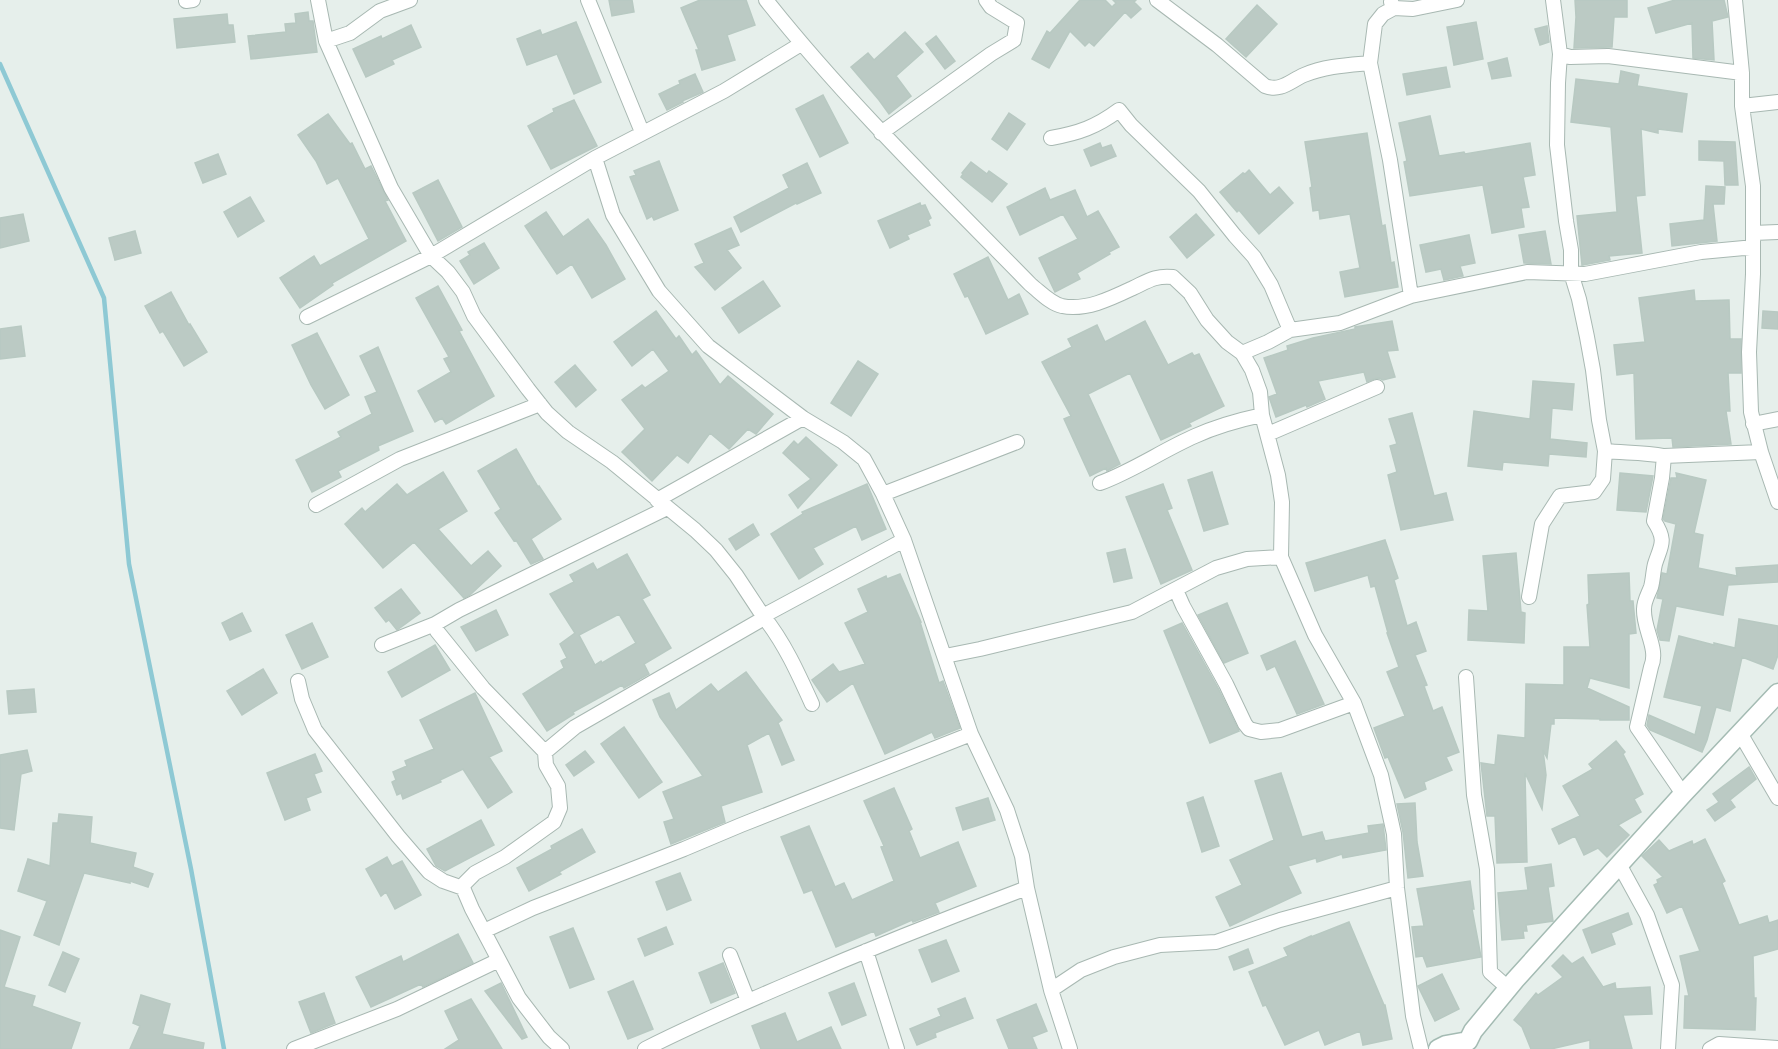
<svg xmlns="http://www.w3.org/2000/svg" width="1778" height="1049" font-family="Manrope,sans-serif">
<rect width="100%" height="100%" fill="#e6efeb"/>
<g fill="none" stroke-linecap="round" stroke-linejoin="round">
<path stroke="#8ec9d4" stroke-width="4.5" d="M0,64L104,298L129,564L191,869L224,1049"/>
</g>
<path fill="#bbcac4" stroke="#b8c9c2" stroke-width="1.5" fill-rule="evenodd" d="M609,0H632L634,12L612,16Z
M700,0H746L755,25L727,35L735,60L702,70L696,50H699L681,8Z
M1080,0H1105L1112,7L1116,3L1113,0H1136L1134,2L1141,9L1131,18L1125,12L1094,46L1089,42L1085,46L1070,31L1049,68L1032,59L1047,31L1050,33Z
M1575,0H1627V17H1614L1612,47L1574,48L1576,17Z
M1675,0H1724L1728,17L1712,21L1714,60L1693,58L1692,23L1656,33L1648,8Z
M1257,5L1277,24L1246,57L1226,39Z
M308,12L309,21H313L317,52L251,59L248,36L286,32L285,24L296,23L295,14Z
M227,14L228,25H233L235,42L177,48L174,19Z
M576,22L601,82L574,94L557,54L527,65L517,39L540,30L542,35Z
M1476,22L1483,59L1454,65L1447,27Z
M411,25L421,47L392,60L394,64L366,77L353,49L381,36L382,39Z
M1547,26L1549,42L1540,45L1535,29Z
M905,32L923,52L896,76L911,96L889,114L879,100L851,67L868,53L874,60Z
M936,36L955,61L945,69L926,44Z
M1507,58L1511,76L1492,79L1488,63Z
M1446,67L1450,87L1407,95L1403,74Z
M1621,71L1639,75L1637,86L1687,94L1682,132L1658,129V133L1641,129L1645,195L1636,196L1642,253L1609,256L1610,260L1582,265L1577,216L1617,212L1611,127L1571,122L1576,79L1619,84Z
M695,74L703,92L682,101L683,102L667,110L659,94L680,84L679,81Z
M823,95L848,143L820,157L796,109Z
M574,100L597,146L551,169L528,126L554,112L553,109Z
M1009,113L1025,124L1007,150L992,139Z
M328,114L350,144L352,143L365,169L371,166L388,200L385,201L406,241L332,283L333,285L300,308L280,278L314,256L320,266L369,239L338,178L327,184L316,161L298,135Z
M1430,116L1439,156L1464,152L1465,154L1530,143L1535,175L1523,177L1529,207L1521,208L1524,227L1492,233L1483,185L1410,196L1404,162L1407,161L1399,123Z
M1367,133L1382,226L1385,225L1391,263L1394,262L1398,287L1345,297L1340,272L1360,268L1350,214L1320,219L1319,210L1313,211L1310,188L1312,187L1305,142Z
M1699,141L1735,142L1738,185H1725L1724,161L1699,160Z
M1100,143L1102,148L1111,145L1116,156L1091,166L1084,150Z
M218,154L226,174L203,183L195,163Z
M659,161L678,210L654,220L652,216L647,219L630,177L636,175L634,171Z
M971,162L987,174L989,171L1007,184L992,202L961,177L963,174L962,173Z
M807,163L821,193L797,204L796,203L741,232L734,217L789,188L783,175Z
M1249,170L1270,195L1279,187L1293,203L1259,234L1239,210L1237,212L1220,192L1243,173L1245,174Z
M438,180L462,227L438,241L413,193Z
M1706,186L1725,187L1724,204H1713L1717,241L1672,246L1670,224L1704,220Z
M1045,188L1050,200L1075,190L1087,217L1098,211L1119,247L1109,252L1110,254L1077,273L1080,279L1055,292L1039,258L1078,239L1063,214L1020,235L1007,207Z
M250,197L264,221L238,237L224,212Z
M920,203L921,206L925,205L931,218L928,220L930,225L907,235L909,239L890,248L878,221Z
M546,212L563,237L588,219L606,245L625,279L592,298L572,264L557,274L525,226Z
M23,214L29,241L0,248V218Z
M1196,214L1214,235L1187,258L1170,237Z
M731,228L739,245L727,250L741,268L715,290L695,267L704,263L695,244Z
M135,231L141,253L115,260L109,238Z
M1545,231L1551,264L1524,263L1519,235Z
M1469,235L1475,263L1460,266L1463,276L1444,280L1441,269L1426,272L1420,245Z
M484,243L499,268L474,284L460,261L470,255L468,252Z
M988,257L1008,300L1019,294L1028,314L986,334L968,296L965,297L954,274Z
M763,281L780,306L739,333L722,308Z
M438,286L462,330L459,331L494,396L446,424L442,418L435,422L418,391L451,372L444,359L449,357L416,298Z
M1694,290L1695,301L1729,300L1730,339H1741V373H1728L1730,411H1726L1731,444L1673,447L1672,438L1636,439L1634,373L1617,375L1614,345L1645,342L1639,298Z
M171,292L189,325L190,324L207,352L184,366L163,331L160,333L145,306Z
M656,311L676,339L679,336L692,355L696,351L720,385L728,376L773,414L756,434L748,429L729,449L710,433L688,463L677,455L652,481L622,452L645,429L622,400L642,385L645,388L669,371L653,349L632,366L614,342Z
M1763,311L1778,312V329L1762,328Z
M1145,321L1168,365L1192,353L1194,356L1199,354L1224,406L1189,423L1191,426L1161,440L1130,373L1088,394L1120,464L1107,471L1106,468L1090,476L1064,419L1071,416L1042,362L1072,347L1068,339L1097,325L1105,342Z
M1392,321L1398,350L1387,351L1395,377L1383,380L1379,378L1374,379L1367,382L1364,372L1318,381L1325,399L1307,407L1306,405L1276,417L1269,397L1277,394L1264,358L1288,350L1287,346L1313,338L1355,329V327Z
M21,326L25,356L0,359V329Z
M317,333L349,395L325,409L311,385L292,345Z
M378,347L413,431L378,446L379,450L338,471L341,477L312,492L296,460L341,437L338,432L372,414L365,397L377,392L360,356Z
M858,361L878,374L851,416L831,403Z
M575,365L596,390L576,407L555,382Z
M1533,381L1574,384L1572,410L1552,408L1550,439L1587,443L1586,457L1549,454L1548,466L1503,462L1502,470L1468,466L1474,411L1530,419Z
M1412,413L1434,496L1446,493L1453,520L1401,530L1388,475L1397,472L1390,446L1397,444L1389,419Z
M806,437L837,465L798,508L789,495L811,479L783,453L794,441L798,445Z
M516,449L538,487L539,486L561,519L531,539L543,559L531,564L516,540L514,541L495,513L501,509L478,471Z
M443,472L467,511L438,529L471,566L488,551L501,566L470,595L464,598L414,542L383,568L345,524L362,508L365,512L397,484L407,495Z
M1212,472L1228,524L1204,531L1188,480Z
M1620,473L1653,476L1646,512L1617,510Z
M1676,473L1706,480L1694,533L1703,535L1698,568L1737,576L1736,568L1778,565V582L1728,585L1723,615L1676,606L1669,641L1660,640L1657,630L1663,599L1657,598L1662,573L1667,574L1676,524L1665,521L1663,519L1671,478H1677Z
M867,484L886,529L862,540L856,526L813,548L823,564L799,579L771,534L803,514L802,512Z
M1163,484L1172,508L1167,510L1192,570L1161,584L1126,497Z
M753,524L759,535L736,550L729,539Z
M1385,540L1398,578L1394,580L1407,626L1416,622L1426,651L1415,655L1427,685L1424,686L1433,711L1442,707L1459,752L1446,757L1452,770L1424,782L1426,789L1405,798L1388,757L1385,758L1374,728L1405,716L1387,672L1399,667L1387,633H1388L1375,586L1371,587L1368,575L1315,591L1306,563Z
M1125,549L1132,578L1114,582L1107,553Z
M1516,553L1521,612L1525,613L1524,643L1468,640L1469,610L1488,611L1483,556Z
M627,554L650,595L642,599L671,648L644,664L649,674L624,688L622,685L573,712L574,714L547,731L523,694L564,668L561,661L567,658L560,644L575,633L550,594L574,582L570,575L593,563L597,570ZM619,614L636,643L602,663L601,661L595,665L579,635Z
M1629,573L1630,601H1633L1636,633L1629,634V688L1590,678L1587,688L1629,707V720H1600V719L1554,718V724H1551L1547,758L1543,750L1546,775L1542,809L1525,773L1527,862L1497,863L1495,816H1487L1481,763L1495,765L1498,735L1525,738L1526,684L1564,685V647H1590L1587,605L1589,604L1588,575Z
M900,574L921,622H920L939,683L943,681L960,728L935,738L932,732L885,754L853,683L827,702L812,680L833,664L839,672L865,664L845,623L868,612L858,589L886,576L887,579Z
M401,589L420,613L397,630L389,620L386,622L375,608Z
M1227,603L1248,653L1224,663L1198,615Z
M496,610L508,635L476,651L461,627Z
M242,613L251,631L230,640L222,623Z
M1739,619L1778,626V655L1773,669L1742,657L1730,711L1716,707L1707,740L1702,752L1650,730L1647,725L1649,715L1695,735L1702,706L1664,697L1679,636L1714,645V643L1735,648Z
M312,623L328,657L302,669L286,635Z
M1182,623L1218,688L1239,731L1210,743L1164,631Z
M1295,641L1324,704L1297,714L1275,666L1267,670L1261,656Z
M435,645L450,670L402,697L388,672Z
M263,669L277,693L242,715L227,691Z
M746,672L782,720L778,723L794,760L782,765L769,733L747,745L762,792L721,806L725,822L671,844L664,822L674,819L663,792L703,776L660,717L653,700L669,693L676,710L711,684L718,692Z
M34,689L36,712L9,714L7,691Z
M475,693L502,751L489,757L512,792L488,808L463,769L440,780L441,782L403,799L401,793L397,795L392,782L396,780L393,772L407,766L405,761L434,749L420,720Z
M624,727L662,782L639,798L601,744Z
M1616,741L1625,752L1623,754L1643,794L1634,799L1641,812L1618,825L1629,835L1607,857L1598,848L1584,855L1575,836L1559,844L1552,829L1580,816L1563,786L1593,769L1589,764Z
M27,750L32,771L21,774L14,830L0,828V755Z
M585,751L594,762L574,776L566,765Z
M315,754L322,771L314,774L321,792L306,798L310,810L285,820L267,773Z
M1749,767L1756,779L1730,800L1735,807L1715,821L1707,810L1719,802L1713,794Z
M1281,773L1302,837L1322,832L1325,841L1369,833L1368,826L1383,824L1386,850L1343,858L1342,854L1317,862L1316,858L1288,866L1301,893L1230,926L1216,897L1242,885L1230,860L1274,840L1255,781Z
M894,788L912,829L909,831L920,858L958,842L976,886L935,903L939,912L913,922L912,920L876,936L874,931L836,947L812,890L804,893L781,837L809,826L835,887L844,883L852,900L894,881L881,847L884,846L864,801Z
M1203,797L1219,846L1202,852L1187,803Z
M988,798L995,820L963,830L956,808Z
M1415,803L1417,842L1423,876L1408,878L1403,832L1397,804Z
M59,814L92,817L90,843L136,853L133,867L153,874L148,887L130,881V883L84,873L59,945L34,935L47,901L18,891L28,859L50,866L53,823H58Z
M481,820L494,845L445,871L436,866L427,849Z
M582,829L595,852L559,872L561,874L529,891L517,868L552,849L551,846Z
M1705,839L1725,881L1722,883L1739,925L1767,916L1769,923L1778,920V949L1753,956L1754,998H1756L1755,1030L1684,1028L1685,996H1689L1680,956L1700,951L1682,906L1667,913L1654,885L1658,883L1657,880L1663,877L1642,856L1659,840L1669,851L1692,841L1693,845Z
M387,857L392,866L402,861L421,895L395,909L386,892L381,896L366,869Z
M1551,864L1554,886L1548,887L1553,921L1526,925L1527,931H1523L1524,938L1502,940L1498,893L1528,890L1525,868Z
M680,873L691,900L667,910L656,882Z
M1470,881L1474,909H1472L1481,957L1427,967L1423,956L1416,957L1412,927L1424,926L1417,889Z
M1628,913L1632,924L1611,933L1615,944L1592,953L1583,930Z
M1349,922L1384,1005H1385L1392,1039L1363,1045L1360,1031L1325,1045L1319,1030L1285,1045L1266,1005L1263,1006L1249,972L1288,956L1284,948L1311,936V937Z
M666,927L673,944L645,956L638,939Z
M573,928L594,979L570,988L550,937Z
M0,930L20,937L4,987L35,996L32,1006L80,1023L71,1049H0Z
M458,934L473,963L423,987L421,984L371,1007L356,977L401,956L403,962Z
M946,940L959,971L932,982L919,950Z
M1248,949L1253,963L1234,970L1229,957Z
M63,952L79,959L65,992L49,985Z
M1563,955L1572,964L1583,957L1603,987L1615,983L1616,989L1650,987L1652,1014L1623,1015L1632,1049H1590V1040L1551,1049H1531L1522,1027L1514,1020L1536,993L1538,995L1563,977L1552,966Z
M723,963L735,993L711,1003L699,973Z
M1442,974L1459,1009L1435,1021L1418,986Z
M633,981L653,1029L628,1039L608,992Z
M501,983L527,1037L522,1039L485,991Z
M854,983L866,1015L842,1025L829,993Z
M324,993L335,1023L311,1033L299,1002Z
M141,995L170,1004L162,1034L204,1043L203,1049H130L140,1026L133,1023Z
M965,998L973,1018L935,1033L936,1037L917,1045L910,1029L941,1016L938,1009Z
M471,999L491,1031L502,1049H445L459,1040L445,1011Z
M1036,1004L1047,1031L1032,1037L1037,1049H1009L997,1020Z
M785,1013L797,1042L831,1027L841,1049H761L752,1026Z"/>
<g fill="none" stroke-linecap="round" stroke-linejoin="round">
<g stroke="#a8b8b2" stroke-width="16">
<path id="street" d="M318,0L326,41L350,33L380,11L410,0
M588,0L642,132
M766,0C847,102 940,192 1031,285C1040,292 1051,304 1062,306C1086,311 1112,298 1133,288C1148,281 1156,275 1173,277L1190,293L1207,320L1227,342L1242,353L1252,370L1260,392L1262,415L1278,475L1282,502L1281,557L1315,635L1354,703L1381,775L1394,834L1397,888L1413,1016L1421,1049
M1157,0L1217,45L1265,86C1281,92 1290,81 1304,75C1325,66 1348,65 1370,63
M1553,0L1560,54L1558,83L1557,145L1566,221L1571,250V273L1579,299L1587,337L1593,370L1599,420L1605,451C1625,453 1644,452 1664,456L1761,452
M1735,0L1742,73V106L1753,186V274L1749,352L1751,412L1761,452L1778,502
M186,1L193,0
M1391,2L1394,8L1413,9L1457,0
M1394,8L1383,14L1375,24L1370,63L1390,160L1411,296
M326,41L391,188L431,256L448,272L463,292L474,316L528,389L547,413L568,432L612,462L695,530L716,550L736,575L763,616L904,540
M801,44L724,91L595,158L613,215L659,291L708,346L803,418L843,442L864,459L883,494L904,540L971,734L1007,810L1022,856L1027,888
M1560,54L1570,57L1608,56L1742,73
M1742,106L1778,102
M881,133L991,54L1014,40L1017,23L991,7L986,0
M1051,138C1079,133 1096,127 1119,110L1131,125L1199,191L1235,236L1254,257L1271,285L1290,330
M1753,233L1778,232
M307,317L431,256L595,158
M1242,353L1268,342L1290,330L1340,323L1411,296L1527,272L1585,274L1701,252L1744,248L1753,249
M1753,424L1778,419
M1268,434L1377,387
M1664,456L1662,478L1654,521C1667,541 1661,545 1655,564C1653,572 1653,580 1651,587C1648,595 1644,601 1644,609C1643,629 1659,649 1651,667L1637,727L1683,794
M1100,483C1133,471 1163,450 1195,436C1217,426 1239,420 1262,415
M883,494L1017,442
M657,500L803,418
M316,505L400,459L540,404
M1176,590L1183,606L1226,684L1245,724L1249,729L1261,732L1280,730L1354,703
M1529,597L1542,524L1560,496L1594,492L1603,479L1605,451
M382,645L435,624
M945,656L980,649L1132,612L1216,568L1247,559L1281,557
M1466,677L1474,795L1487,869L1490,972L1508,988
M298,681L302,699L315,730L398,836L429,872L443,881L463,888
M1740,733L1778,798
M545,752L483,688L437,631L435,624L459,610L667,508
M1619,864L1647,915L1672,985L1668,1049
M463,888L465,883L475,873L505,857L554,822L560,808L558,786L546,765L545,752L575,727L759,621L763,616C784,642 798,673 812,704
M463,888L472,909L519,998L549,1037L562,1049
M484,931L533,908L684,849L741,825L971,734
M866,951L897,1049
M730,955L748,1001
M1051,990L1081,970L1114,957L1160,945L1216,942L1280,920L1397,888
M294,1049L397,1009L499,960
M645,1049C692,1025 741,1004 790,983C869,949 947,918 1027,888L1051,990L1070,1049
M1710,1049L1719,1044L1778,1048"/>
</g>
<g stroke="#a4bbb3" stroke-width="21">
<path id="secondary" d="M1438,1049L1446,1045L1468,1041L1473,1031L1515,980L1683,794L1778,693"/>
</g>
<use href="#street" stroke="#fff" stroke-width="14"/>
<use href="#secondary" stroke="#fff" stroke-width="18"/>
</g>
</svg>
